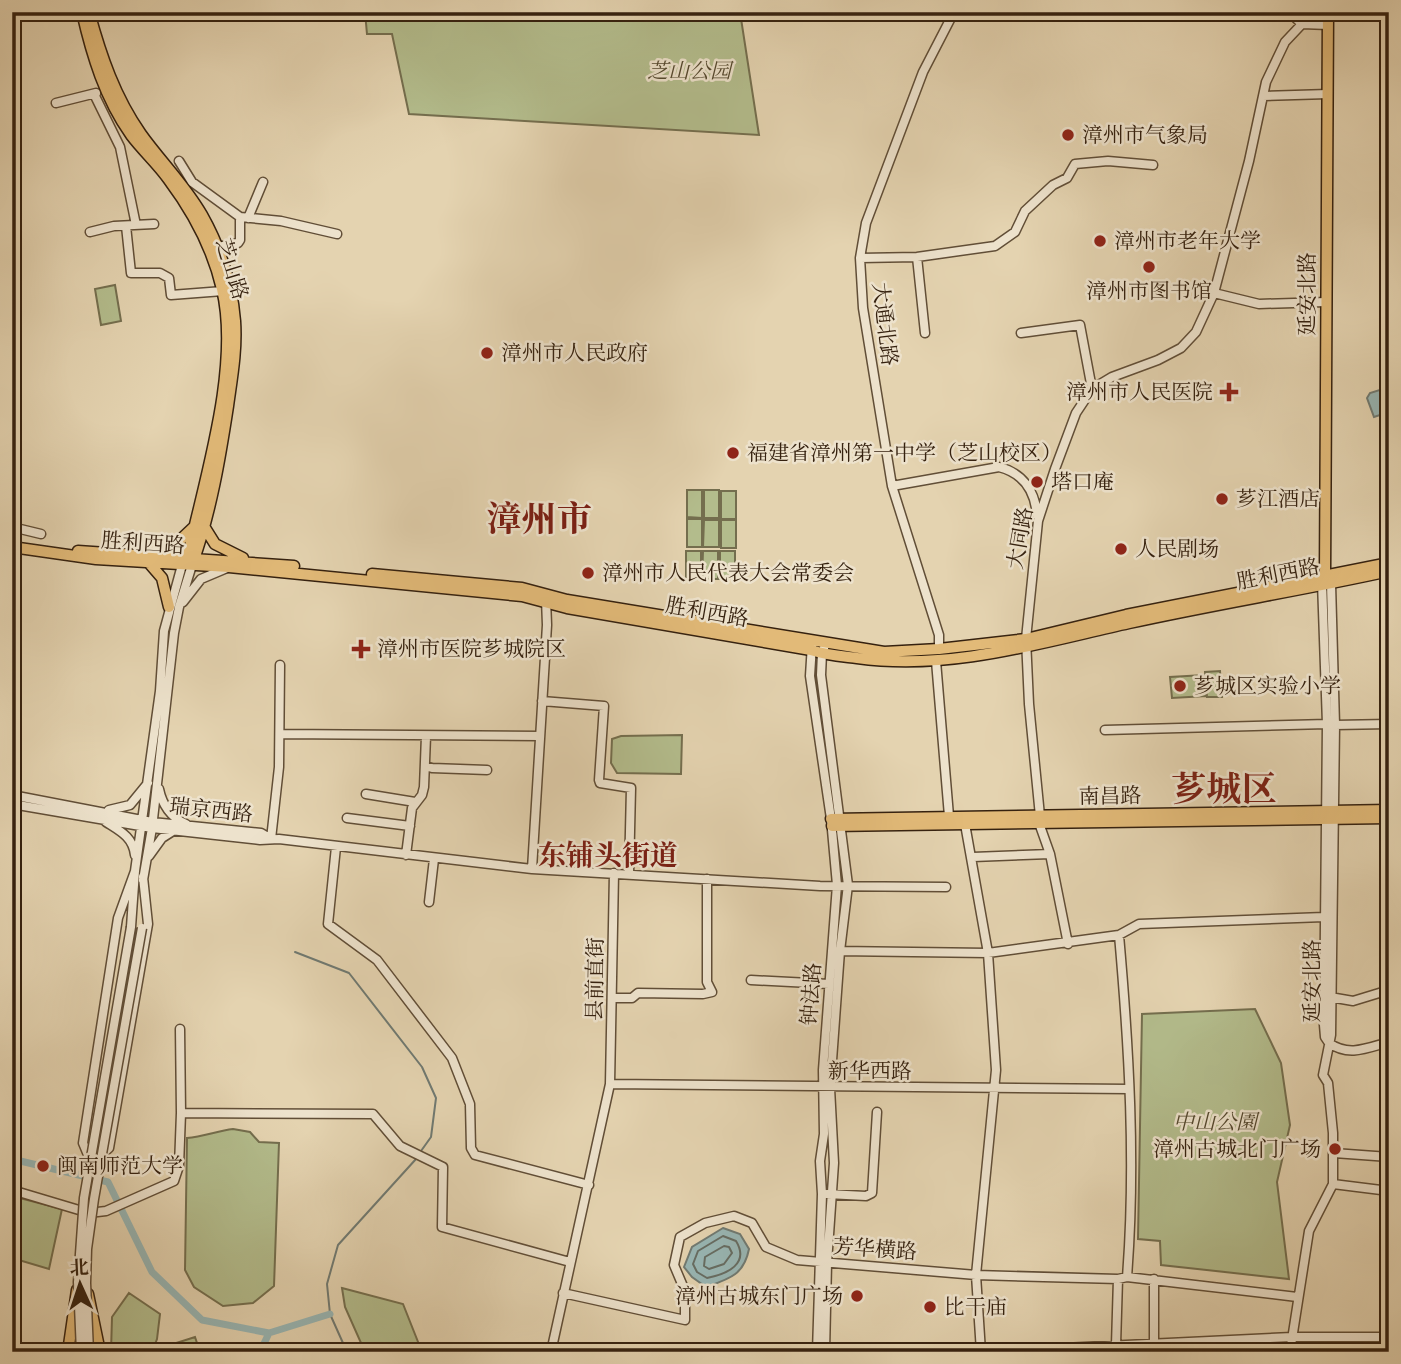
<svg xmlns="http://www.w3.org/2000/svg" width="1401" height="1364" font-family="'IM FELL DW Pica','Noto Serif SC',serif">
<rect width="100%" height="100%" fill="#e4d3b0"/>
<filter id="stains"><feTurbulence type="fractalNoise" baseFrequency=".00286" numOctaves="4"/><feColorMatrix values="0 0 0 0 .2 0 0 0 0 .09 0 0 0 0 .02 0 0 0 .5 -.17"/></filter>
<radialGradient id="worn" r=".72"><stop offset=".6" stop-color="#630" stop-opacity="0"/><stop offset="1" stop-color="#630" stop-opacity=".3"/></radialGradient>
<path fill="#b3bc8c" stroke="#746e4e" stroke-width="2" d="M365,12H740L759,135L409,114L392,34H367Z
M115,285L121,321L101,325L95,289Z
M687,490H702V518L687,517Z
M704,490H719V518H704Z
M721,491H736V519H721Z
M687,519H702V547H687Z
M704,520H719V547H703Z
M721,520H736V548H721Z
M686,551H701V579H686Z
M703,551H718V579H702Z
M720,551H735V579H720Z
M1220,671L1222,697H1207L1205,672Z
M1204,675L1206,696L1172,698L1170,677Z
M682,735L681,774L617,773L611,763L612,739L621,736Z
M1255,1009L1281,1063L1290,1125L1277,1182L1289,1279L1161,1265L1160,1241L1138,1239L1142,1014Z
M233,1129L250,1132L259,1142L279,1143L274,1286L253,1303L223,1306L194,1287L185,1270L187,1138C203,1137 217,1131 233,1129Z
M12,1196L62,1209L49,1269L12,1258Z
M342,1288L403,1304L422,1352H365L345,1307Z
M129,1293L160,1314L157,1339L152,1352H111L112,1317Z
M195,1337L200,1352H171L170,1345Z"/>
<path fill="#98b6b4" stroke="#707a72" stroke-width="2" d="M1389,387V412L1374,417L1367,398L1370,393Z
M723,1228L740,1234L749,1249C744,1275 729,1279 706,1287L692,1277L684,1267L692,1247Z"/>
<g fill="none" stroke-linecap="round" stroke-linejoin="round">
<path stroke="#666c62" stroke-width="2" d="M723,1236L736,1241C750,1264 727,1274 707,1278L697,1272L693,1264L698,1251Z
M724,1246L729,1247L732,1253L724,1264L709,1269L704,1266L705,1257Z"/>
<path stroke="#707a72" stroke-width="2" d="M295,952L349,973L422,1067L436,1098L431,1137L421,1151
M347,1352L330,1314L327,1284L338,1245L416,1159"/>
<path stroke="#98b6b4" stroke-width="7" d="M12,1159L108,1182L152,1272L202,1320L269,1333L260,1352
M269,1333L330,1314"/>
<g stroke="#614e37" stroke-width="11">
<path id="minor" d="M1289,12L1302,24L1328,25
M94,94L120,147L136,225
M1263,96L1328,94
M56,103L96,93
M179,161L192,182L240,217L281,221L337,234
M248,218L263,182
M126,226L131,273H160L169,278L171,295L223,291
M90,232L114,226L154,224
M218,247L238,243L240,240V217
M917,257L925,333
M860,258L917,257L995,246L1015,232L1025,211L1053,185L1067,178L1075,164L1108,161L1153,165
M1214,293L1259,304L1326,302
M1021,333L1080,325L1092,389
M892,486L999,467C1023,473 1035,491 1037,515
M12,527L41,534
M1322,582L1327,724L1324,1025L1325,1037L1329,1043
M183,602L201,579L227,568
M812,644L810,676L831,819L837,885L823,1070L824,1134L820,1161L822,1194L817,1352
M939,649V635L892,486L863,308L860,258L866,223L923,72L954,12
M936,661L949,816
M542,701L604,706L599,780L600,783L631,788L629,874
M1335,725L1389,724
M1105,730L1327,724
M280,734L540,736
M425,766L432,768L487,770
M159,789C162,804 171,818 186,824
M366,794L415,802
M12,795L152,822L261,833L271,839
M12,804L152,828L260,840L279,839L532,869L820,886L946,887
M109,810L130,805L148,783
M1040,816L1029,704L1026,639L1038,521L1055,469L1076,413L1092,389L1112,377L1158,360L1181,348L1196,332L1214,293L1249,161L1266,82L1285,42L1302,24
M347,818L410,826
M106,822C120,831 133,837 135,855
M1039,823L1050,854L1068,944
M965,824L988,953L996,1070L976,1275L981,1352L1292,1337H1389
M271,839L279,767L280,665
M336,847L328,924L377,960L452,1058L470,1104L471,1148L475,1155L589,1185
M406,855L412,808L422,795L424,787L426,736
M149,856L162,838L173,831
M973,857L1050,854
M532,869L547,625L546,599
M135,871L118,918L83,1143L88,1155L98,1158L109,1148L148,924L143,877
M143,880L152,828L174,633L179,607L192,565
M429,902L434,859
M131,927L135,871L160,691L164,631L182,565
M1119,935C1129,1048 1136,1163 1127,1277
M838,951L988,953L1119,935L1139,924L1324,917
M751,980L829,984
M1330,997L1353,1001L1389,990
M612,998H632L638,993L703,994L712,992L707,982V879
M180,1029L181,1113
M1329,1043C1349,1057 1367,1048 1389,1042
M610,1084L1129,1089
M1334,1153L1389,1157
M1333,1184L1389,1191
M12,1190L89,1213L106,1211L174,1181L179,1166L181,1113L373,1114L400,1146L443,1167L442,1227L570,1262
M827,1194L866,1196L872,1193L877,1112
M563,1293L685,1320V1291L674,1265L680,1237L705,1223L734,1216L752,1223L766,1247L797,1260L976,1275L1118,1279L1127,1277L1297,1297
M1116,1345L1118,1279
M551,1352L610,1084L614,873
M825,1352L827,1263L834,1163L830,1088L840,951L848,885L821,675L822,653L826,643
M1154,1352V1279
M1290,1352L1309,1231L1333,1184V1133L1328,1083L1323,1075L1331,1035L1335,725L1331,584"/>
</g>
<g stroke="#35210f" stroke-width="13">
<path id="major" d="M82,12C92,56 105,98 131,135C143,151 158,164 169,180C193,212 213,250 222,289C240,364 207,471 190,546L183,560
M89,12C101,56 115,97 141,134C161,162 185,185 202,215C220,247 232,284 235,321C237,350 232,377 228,406C220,458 211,512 193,562
M1328,12L1325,577L1329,581
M205,528L215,544L243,558
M12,547L96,559L229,567L522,596L567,608L811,650C826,655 841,656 857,658C950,671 1039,643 1129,623C1215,604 1303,590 1389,571
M78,551L294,566
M155,555L176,544L194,527
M149,563L162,578L169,607
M372,574L522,588L567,600L884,652L939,649L1026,639L1126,615L1389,563
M831,819L1389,810
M832,826L1389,818
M88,1294L100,1352
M68,1352L77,1290"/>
</g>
<use href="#minor" stroke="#ede2cc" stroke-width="8"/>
<use href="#major" stroke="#e2ba78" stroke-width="10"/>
<g stroke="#614e37" stroke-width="11" stroke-linecap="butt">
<path id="minor-bridge" d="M81,1352L78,1282L84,1198L131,927
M89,1352L86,1283L87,1249L94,1199L142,928"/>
</g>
<use href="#minor-bridge" stroke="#ede2cc" stroke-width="8"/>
</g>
<g fill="#8f2418" stroke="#ede2cc" stroke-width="2.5">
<circle cx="1068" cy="135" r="7"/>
<circle cx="1100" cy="241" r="7"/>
<circle cx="1149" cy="267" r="7"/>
<circle cx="487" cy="353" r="7"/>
<path d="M1225.5 381.5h7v7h7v7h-7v7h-7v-7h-7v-7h7z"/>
<circle cx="733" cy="453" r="7"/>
<circle cx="1037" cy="482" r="7"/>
<circle cx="1222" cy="499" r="7"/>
<circle cx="1121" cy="549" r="7"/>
<circle cx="588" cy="573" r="7"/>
<path d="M357.5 638.5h7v7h7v7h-7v7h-7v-7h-7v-7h7z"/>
<circle cx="1180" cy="686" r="7"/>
<circle cx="1335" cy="1149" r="7"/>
<circle cx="43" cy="1166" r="7"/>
<circle cx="857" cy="1296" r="7"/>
<circle cx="930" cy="1307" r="7"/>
</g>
<g text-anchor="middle" stroke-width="5" stroke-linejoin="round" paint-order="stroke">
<g font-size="21" font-style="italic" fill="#54482e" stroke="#ede2cc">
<text x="689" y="78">芝山公园</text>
<text x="1215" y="1129">中山公園</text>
</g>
<g font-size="21" fill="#35210f" stroke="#ede2cc" text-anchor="start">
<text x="1082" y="142">漳州市气象局</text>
<text x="1114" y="248">漳州市老年大学</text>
<text x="1149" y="298" text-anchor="middle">漳州市图书馆</text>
<text x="501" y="360">漳州市人民政府</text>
<text x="1213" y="399" text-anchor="end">漳州市人民医院</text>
<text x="747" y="460">福建省漳州第一中学（芝山校区）</text>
<text x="1051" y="489">塔口庵</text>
<text x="1236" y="506">芗江酒店</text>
<text x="1135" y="556">人民剧场</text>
<text x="602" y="580">漳州市人民代表大会常委会</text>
<text x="377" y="656">漳州市医院芗城院区</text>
<text x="1194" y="693">芗城区实验小学</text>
<text x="1321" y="1156" text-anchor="end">漳州古城北门广场</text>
<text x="57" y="1173">闽南师范大学</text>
<text x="843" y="1303" text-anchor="end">漳州古城东门广场</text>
<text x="944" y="1314">比干庙</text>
</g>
<g font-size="21" fill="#35210f" stroke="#ede2cc">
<text transform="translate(232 269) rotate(73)" y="7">芝山路</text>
<text transform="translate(1307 294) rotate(-90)" y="7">延安北路</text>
<text transform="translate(885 324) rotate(83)" y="7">大通北路</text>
<text transform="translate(1020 538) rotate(-80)" y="7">大同路</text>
<text transform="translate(143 543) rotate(4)" y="7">胜利西路</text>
<text transform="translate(1278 574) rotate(-11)" y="7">胜利西路</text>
<text transform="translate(707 612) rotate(10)" y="7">胜利西路</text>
<text transform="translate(1110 796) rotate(-1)" y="7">南昌路</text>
<text transform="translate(211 810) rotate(6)" y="7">瑞京西路</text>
<text transform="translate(595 979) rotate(-89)" y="7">县前直街</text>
<text transform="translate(1312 981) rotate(-90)" y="7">延安北路</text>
<text transform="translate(811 994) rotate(-86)" y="7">钟法路</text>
<text x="870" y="1078">新华西路</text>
<text transform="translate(875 1249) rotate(4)" y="7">芳华横路</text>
</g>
<g font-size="28" font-weight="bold" fill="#7a1f14" stroke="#ede2cc">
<text x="608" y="865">东铺头街道</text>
</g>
<g font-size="35" font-weight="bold" fill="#7a1f14" stroke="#ede2cc">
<text x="539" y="531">漳州市</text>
<text x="1224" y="801">芗城区</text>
</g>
</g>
<rect width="1401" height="1364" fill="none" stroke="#e4d3b0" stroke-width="42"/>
<rect x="14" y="14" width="1373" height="1336" fill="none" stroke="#35210f" stroke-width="3.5"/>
<rect x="21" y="21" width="1359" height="1322" fill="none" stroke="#35210f" stroke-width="2"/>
<g transform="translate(80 1284) rotate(357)" stroke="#ede2cc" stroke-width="5" paint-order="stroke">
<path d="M0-5L12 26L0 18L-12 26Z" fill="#35210f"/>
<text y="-10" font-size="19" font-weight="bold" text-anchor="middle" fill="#35210f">北</text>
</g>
<rect width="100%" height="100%" filter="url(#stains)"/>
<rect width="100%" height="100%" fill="url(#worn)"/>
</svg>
